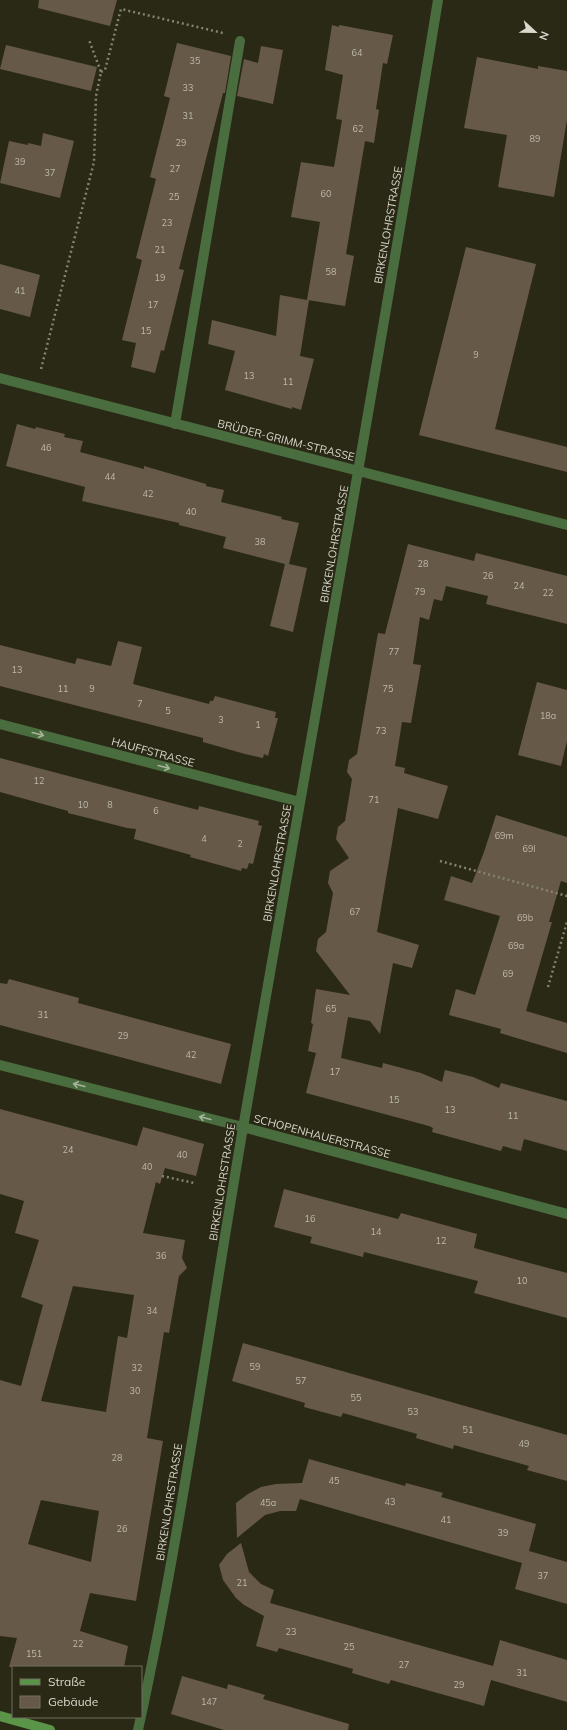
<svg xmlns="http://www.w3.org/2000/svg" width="567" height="1730" font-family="Mulish,sans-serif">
<rect width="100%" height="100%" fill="#2a2916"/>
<path fill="#675948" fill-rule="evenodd" d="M39,0H117L110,26L38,8Z
M332,25L339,27V25L393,35L387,64L383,63L376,109L379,110L374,143L365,141L346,254L354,256L345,306L308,300H309L300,356L314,359L301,410L292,407V409L225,390L235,351L208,344L212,320L276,336L280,295L307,300L320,222L291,217L301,162L334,167L342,120L336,119L343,75L325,70Z
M177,43L231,56L225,93H223L207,155L179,269L184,270L164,351L161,350L155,373L131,367L136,343L122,340L142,260L136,258L156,179L150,177L170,98L164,96Z
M6,45L97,67L91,91L0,69Z
M261,46L283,50L273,104L237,96L244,59L258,63Z
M477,57L538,69V66L567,71V120L554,197L498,187L507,135L464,128Z
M43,133L74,141L60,198L0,183L9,141L28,145V143L41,146Z
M466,247L536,264L495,429L567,447V472L419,435Z
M0,264L40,275L30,317L0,309Z
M17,424L35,429L36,427L65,434L64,437L83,441L80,452L144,469V466L206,484V486L224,490L221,502L282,517L281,519L299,523L289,564L307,568L293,632L270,626L285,564L223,548L226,537L179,525V523L157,518L82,501L85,487L6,466Z
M408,544L474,561L476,553L567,576V624L486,604L488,596L446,586L442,601L434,599L429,620L420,617L413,664L421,665L419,677L411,723L402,722L395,766L405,768L404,773L448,786L438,819L398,808L377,932L419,945L412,968L393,963L380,1034L370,1021L348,1017L341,1058L382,1068L383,1063L421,1073L442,1082L445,1070L473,1077L499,1088L501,1083L567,1101V1151L524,1139L521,1151L503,1146L501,1151L432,1132L433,1128L429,1126L306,1093L316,1053L308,1051L313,1024L311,1023L316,989L350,995L316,951L318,939L326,932L333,893L328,883L330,871L349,858L336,839L338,827L345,821L352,779L347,772L349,760L357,754L378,633L385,634Z
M118,641L142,647L133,684L209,704L210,701H213L215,696L276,712L275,718H278L268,756L264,754L263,758L245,754L203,742V738L0,686V645L75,664L77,658L111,666Z
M537,682L567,690V741L561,766L518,755Z
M0,758L198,810L199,806L259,821L258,825L262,826L253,864L249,863L247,869L242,868L241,871L190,857L191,855L134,839L136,829L127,828L92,819L68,813V811L0,792Z
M496,815L567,837V883L561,881L549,922H552L526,1011L567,1023V1053L500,1033L501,1029L449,1015L456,989L475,995L500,916L444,900L451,876L472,883L484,852Z
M9,979L79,998L78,1003L231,1044L221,1084L0,1025V983L7,984Z
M0,1109L137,1146L143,1127L204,1144L196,1176L165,1168L160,1184L156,1182L143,1233L185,1240L182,1258L187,1268L179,1276L169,1333L164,1332L147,1438L163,1441L136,1601L90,1593L80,1631L128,1646L124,1667H9L17,1638L0,1636V1380L21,1386L43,1305L21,1297L39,1240L15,1233L24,1201L0,1194ZM73,1286L134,1295L127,1338L118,1336L106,1412L41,1401ZM41,1500L99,1511L91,1562L28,1544Z
M284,1189L398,1219L401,1213L477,1234L474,1248L567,1273V1318L474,1293L478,1281L364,1252L363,1257L310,1243L312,1237L274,1227Z
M243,1343L567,1435V1481L527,1470L529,1466L454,1445L453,1449L416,1438L417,1434L343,1413L341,1417L304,1407L305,1403L232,1381Z
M309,1459L405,1486L406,1483L443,1493L441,1497L536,1524L529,1551L567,1562V1604L515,1589L522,1563L300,1499L296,1511H280L265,1515L237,1538L236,1503L248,1494L261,1487L276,1484L302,1483Z
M241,1543L249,1572L261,1584L274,1590L270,1603L493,1666L500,1640L567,1660V1702L491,1680L484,1706L391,1680L389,1684L352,1673L353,1669L279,1648L277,1652L256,1646L264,1616L244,1605L236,1598L223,1580L219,1565L227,1554Z
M182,1676L227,1689L228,1684L265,1695L263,1699L349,1724L348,1730H224L171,1714Z"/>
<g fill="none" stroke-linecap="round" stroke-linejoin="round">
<path stroke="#848374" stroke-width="2.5" stroke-dasharray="2 3" stroke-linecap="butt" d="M101,72L105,70L121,9L223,33
M41,369L94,162L96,96L101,72L89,40
M440,861L567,896
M548,987L567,922
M162,1176L194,1183"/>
<path stroke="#496d3e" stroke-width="10" d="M175,424L240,41"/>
<path stroke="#496d3e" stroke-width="10" d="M0,378L567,525
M0,724L300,802
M0,1065L243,1127L567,1214
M138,1730C182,1529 209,1324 244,1122C309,748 377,374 438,0"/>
<path stroke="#5a9448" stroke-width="10" d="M0,1716L50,1730"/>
</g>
<defs><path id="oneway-shaft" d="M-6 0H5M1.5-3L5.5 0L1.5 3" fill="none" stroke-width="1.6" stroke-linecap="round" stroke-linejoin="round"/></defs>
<g stroke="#a7b39b">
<use href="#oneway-shaft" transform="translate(38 734) rotate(15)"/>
<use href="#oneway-shaft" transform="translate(164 767) rotate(15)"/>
<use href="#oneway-shaft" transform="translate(79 1085) rotate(-166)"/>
<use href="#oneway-shaft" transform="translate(205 1118) rotate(-166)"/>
</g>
<g text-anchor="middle" stroke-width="3" stroke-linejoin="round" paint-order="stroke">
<g font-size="9" fill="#bdb9ac">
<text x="357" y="56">64</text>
<text x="195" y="64">35</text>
<text x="188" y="91">33</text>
<text x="188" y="119">31</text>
<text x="358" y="132">62</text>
<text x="535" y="142">89</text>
<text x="181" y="146">29</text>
<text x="20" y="165">39</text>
<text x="175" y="172">27</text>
<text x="50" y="176">37</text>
<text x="326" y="197">60</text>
<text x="174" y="200">25</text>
<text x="167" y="226">23</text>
<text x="160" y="253">21</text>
<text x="331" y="275">58</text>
<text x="160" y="281">19</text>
<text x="20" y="294">41</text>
<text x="153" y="308">17</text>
<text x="146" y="334">15</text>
<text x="476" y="358">9</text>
<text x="249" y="379">13</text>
<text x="288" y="385">11</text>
<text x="46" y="451">46</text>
<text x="110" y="480">44</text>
<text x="148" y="497">42</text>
<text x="191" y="515">40</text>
<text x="260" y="545">38</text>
<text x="423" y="567">28</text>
<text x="488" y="579">26</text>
<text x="519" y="589">24</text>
<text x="420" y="595">79</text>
<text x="548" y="596">22</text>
<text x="394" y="655">77</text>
<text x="17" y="673">13</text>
<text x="63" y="692">11</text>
<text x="92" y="692">9</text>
<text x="388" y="692">75</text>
<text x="140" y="707">7</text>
<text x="168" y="714">5</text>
<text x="548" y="719">18a</text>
<text x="221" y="723">3</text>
<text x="258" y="728">1</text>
<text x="381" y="734">73</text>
<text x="39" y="784">12</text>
<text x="374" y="803">71</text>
<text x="83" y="808">10</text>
<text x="110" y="808">8</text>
<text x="156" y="814">6</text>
<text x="504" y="839">69m</text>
<text x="204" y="842">4</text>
<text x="240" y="847">2</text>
<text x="529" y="852">69l</text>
<text x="355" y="915">67</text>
<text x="525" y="921">69b</text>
<text x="516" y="949">69a</text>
<text x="508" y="977">69</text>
<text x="331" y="1012">65</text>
<text x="43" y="1018">31</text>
<text x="123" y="1039">29</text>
<text x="191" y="1058">42</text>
<text x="335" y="1075">17</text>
<text x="394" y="1103">15</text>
<text x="450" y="1113">13</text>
<text x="513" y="1119">11</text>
<text x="68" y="1153">24</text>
<text x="182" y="1158">40</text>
<text x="147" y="1170">40</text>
<text x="310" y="1222">16</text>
<text x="376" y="1235">14</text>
<text x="441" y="1244">12</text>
<text x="161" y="1259">36</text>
<text x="522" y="1284">10</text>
<text x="152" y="1314">34</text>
<text x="255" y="1370">59</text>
<text x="137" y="1371">32</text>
<text x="301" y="1384">57</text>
<text x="135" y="1394">30</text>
<text x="356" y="1401">55</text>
<text x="413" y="1415">53</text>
<text x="468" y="1433">51</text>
<text x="524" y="1447">49</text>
<text x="117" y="1461">28</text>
<text x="334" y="1484">45</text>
<text x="390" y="1505">43</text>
<text x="268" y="1506">45a</text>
<text x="446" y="1523">41</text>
<text x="122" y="1532">26</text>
<text x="503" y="1536">39</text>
<text x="543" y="1579">37</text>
<text x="242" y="1586">21</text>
<text x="291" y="1635">23</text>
<text x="78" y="1647">22</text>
<text x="349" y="1650">25</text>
<text x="34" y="1657">151</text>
<text x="404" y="1668">27</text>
<text x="522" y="1676">31</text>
<text x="459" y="1688">29</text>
<text x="209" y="1705">147</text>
</g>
<g font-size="11" fill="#dad9cd" stroke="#2a2916">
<text transform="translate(388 225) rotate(-80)" y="4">BIRKENLOHRSTRASSE</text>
<text transform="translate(286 440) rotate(14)" y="4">BRÜDER-GRIMM-STRASSE</text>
<text transform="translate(334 544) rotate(-80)" y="4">BIRKENLOHRSTRASSE</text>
<text transform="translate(153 752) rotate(15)" y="4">HAUFFSTRASSE</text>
<text transform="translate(277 863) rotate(-80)" y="4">BIRKENLOHRSTRASSE</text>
<text transform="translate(322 1136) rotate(15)" y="4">SCHOPENHAUERSTRASSE</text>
<text transform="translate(222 1182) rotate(-81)" y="4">BIRKENLOHRSTRASSE</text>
<text transform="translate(169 1502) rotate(-81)" y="4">BIRKENLOHRSTRASSE</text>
</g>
</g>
<rect x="12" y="1666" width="130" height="52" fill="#2a2916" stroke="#706f5f"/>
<rect x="20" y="1679" width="20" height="6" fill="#5a9448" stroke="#706f5f"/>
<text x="48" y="1686" font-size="12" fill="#dad9cd">Straße</text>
<rect x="20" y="1696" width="20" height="12" fill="#675948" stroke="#706f5f"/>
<text x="48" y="1706" font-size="12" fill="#dad9cd">Gebäude</text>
<g transform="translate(535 32) rotate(112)" stroke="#2a2916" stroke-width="3" paint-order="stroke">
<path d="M0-3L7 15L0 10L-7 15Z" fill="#dad9cd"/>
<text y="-6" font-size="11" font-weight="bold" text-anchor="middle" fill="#dad9cd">N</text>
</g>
</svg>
